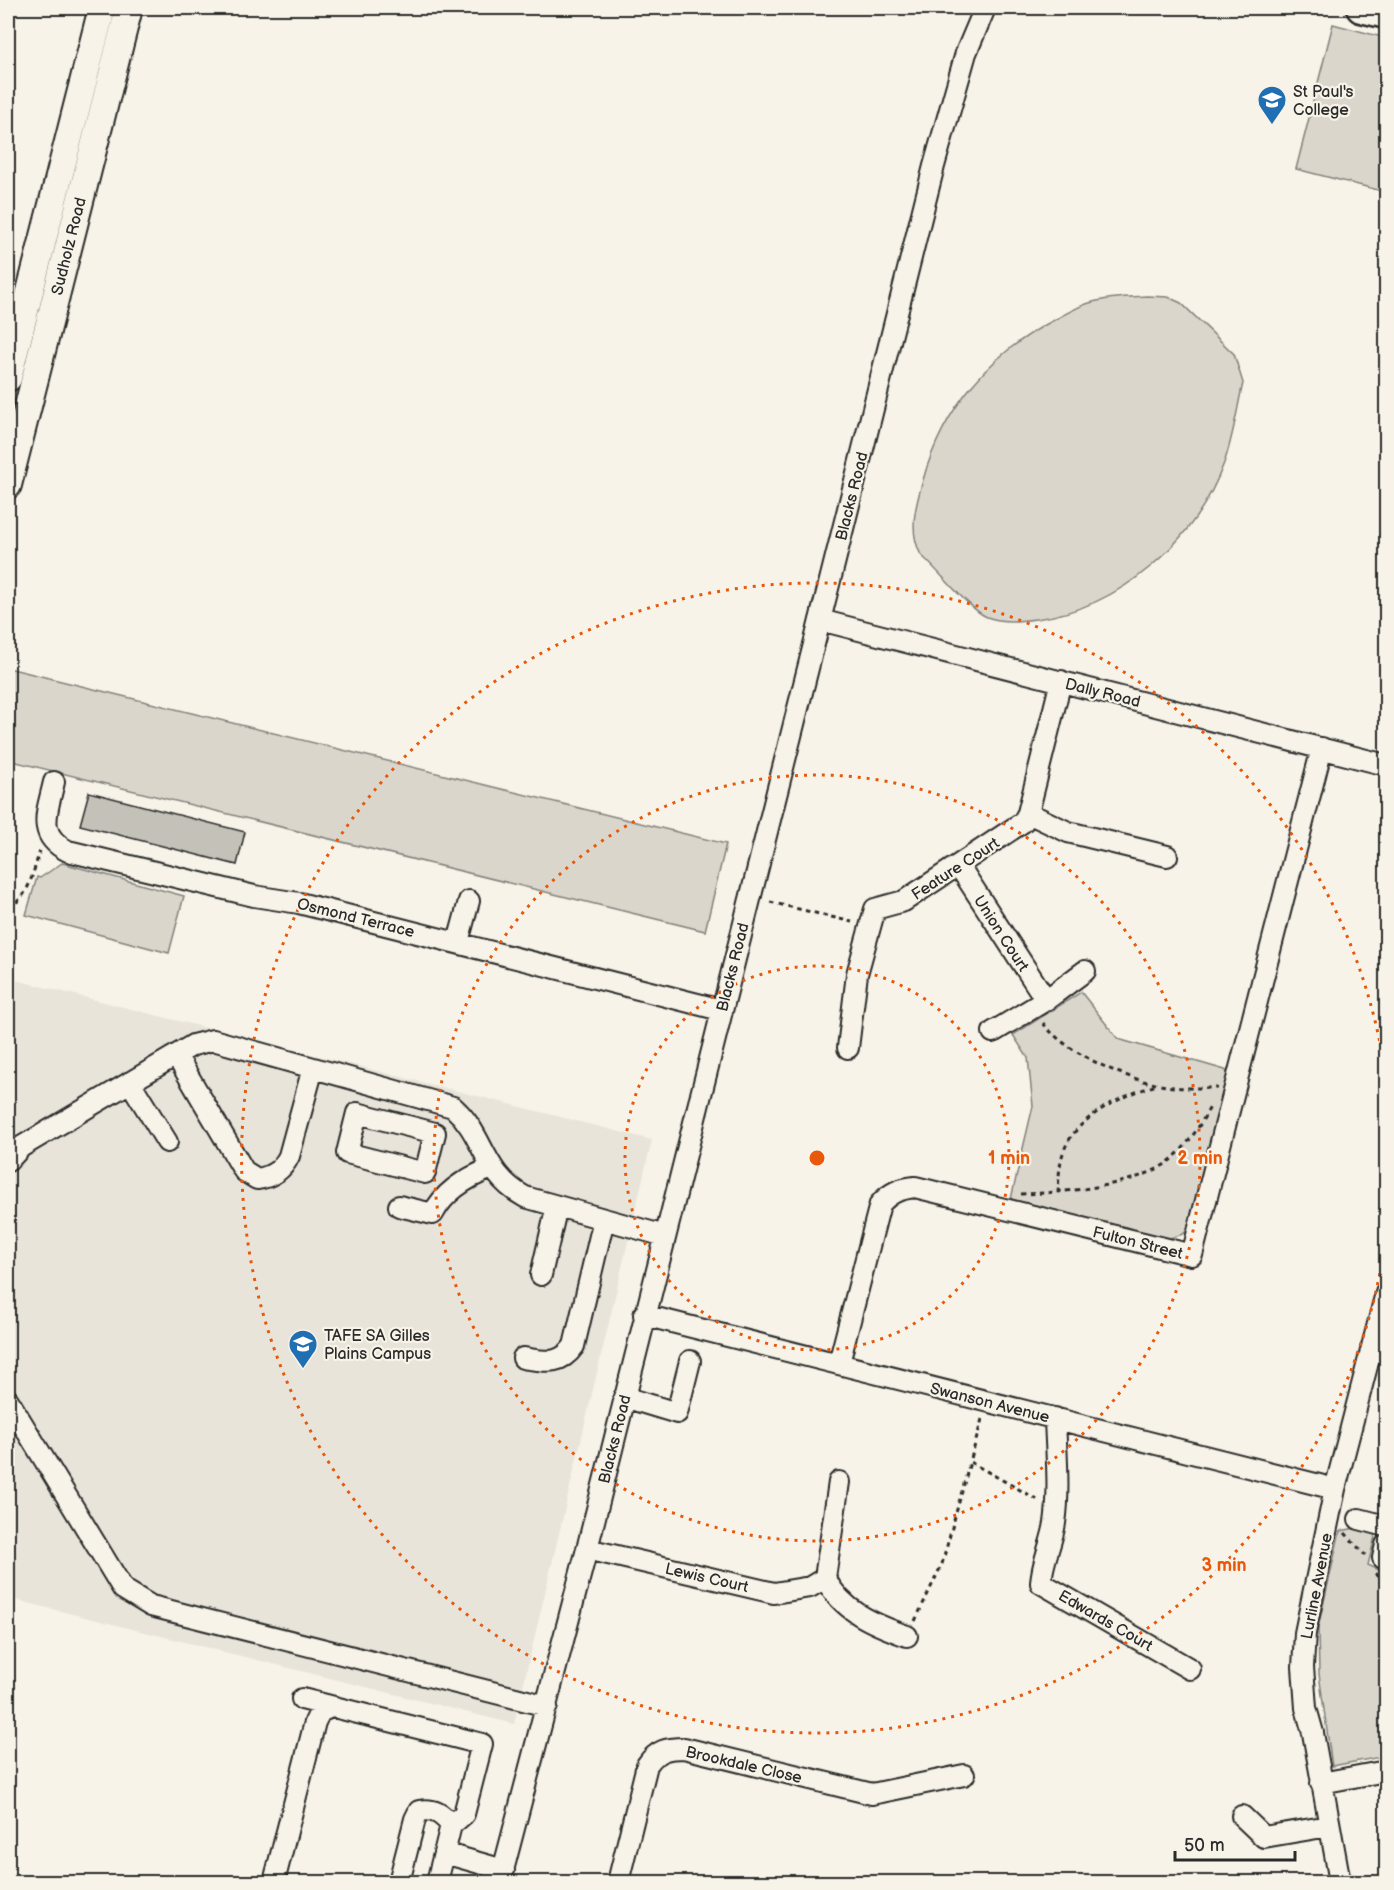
<svg xmlns="http://www.w3.org/2000/svg" width="1394" height="1890" font-family="'Balsamiq Sans',sans-serif">
<rect width="100%" height="100%" fill="#f7f3e8"/>
<filter id="ink" filterUnits="userSpaceOnUse"><feTurbulence type="fractalNoise" baseFrequency=".0167" numOctaves="2"/><feDisplacementMap in="SourceGraphic" scale="12" xChannelSelector="R" yChannelSelector="G"/><feConvolveMatrix kernelMatrix="1 2 1 2 8 2 1 2 1" color-interpolation-filters="sRGB"/></filter>
<g filter="url(#ink)">
<path fill="#e8e4da" d="M8,978L652,1140L514,1724L8,1598Z"/>
<path fill="#dad6cc" stroke="#82807c" stroke-width="1.5" d="M1333,24L1386,38V192L1296,169Z
M1147,296L1168,297L1181,303L1234,354L1243,383C1237,409 1233,438 1224,463C1195,542 1120,608 1036,619C1020,621 1003,623 987,617C972,612 936,568 921,555C908,531 916,504 923,480C943,408 990,353 1056,319C1067,313 1080,305 1093,302C1111,297 1129,297 1147,296Z
M8,668L726,844L705,931L8,760Z
M62,863L184,896L169,953L26,915L37,877L40,878Z
M1081,992L1118,1039L1225,1070L1230,1075L1194,1224L1183,1234L1167,1239L1011,1199L1033,1106L1028,1058L1013,1035Z
M1378,1524L1368,1565L1386,1573V1756L1332,1766L1319,1674L1318,1628L1340,1531Z"/>
<path fill="#c4c1b9" stroke="#2b2b2b" stroke-width="1.5" d="M89,792L245,832L237,865L80,825Z"/>
<g fill="none" stroke-linecap="round" stroke-linejoin="round">
<g stroke="#2b2b2b" stroke-width="24">
<path id="minor" d="M820,620L1386,765
M54,782C48,810 35,835 68,851L254,896L299,903L721,1010
M1028,813L1068,832L1167,856
M959,866L1046,1000
M458,942L469,901
M993,1032L1046,1000L1085,971
M848,1048L857,974L875,909L904,901L1023,822L1028,813L1061,681
M176,1055L244,1171L257,1179C272,1177 283,1169 289,1156L313,1068
M130,1082L167,1142
M357,1113L435,1133L425,1173L347,1153Z
M8,1161L21,1147L193,1045L213,1040L453,1107C486,1136 481,1173 525,1197L665,1236
M399,1206L433,1214C445,1190 468,1177 492,1168
M541,1275L557,1206
M644,1315L1335,1489
M523,1358C545,1361 560,1366 574,1346L604,1219
M839,1363L880,1204C891,1192 899,1189 915,1187L1192,1255L1322,748
M624,1397L677,1413L690,1361
M8,1400L123,1589L151,1606L547,1706
M1055,1418C1056,1452 1060,1489 1055,1523C1052,1543 1042,1562 1041,1583L1190,1669
M1359,1519L1386,1526
M587,1549L774,1593L810,1587L825,1578L839,1482
M1383,1558L1386,1545
M825,1578C842,1611 873,1624 907,1636
M302,1699L482,1744L464,1814L451,1825
M1321,1783L1386,1771
M1242,1816L1264,1837L1329,1826
M444,1853L504,1870
M274,1882L315,1722L320,1712L331,1707
M399,1882L415,1819L419,1811C434,1808 442,1814 451,1825L437,1882
M500,1882L587,1549L934,166L966,53L985,8
M618,1882L647,1765C657,1750 667,1748 684,1748L872,1794L964,1775
M1340,1882L1313,1733L1306,1708L1303,1667L1305,1633L1335,1489L1386,1293"/>
</g>
<g stroke="#2b2b2b" stroke-width="30">
<path id="major" d="M8,378L102,8
M8,485L129,8"/>
</g>
<g stroke="#2b2b2b" stroke-width="33">
<path id="highway" d="M1361,8L1386,14"/>
</g>
<path stroke="#2b2b2b" stroke-width="3" stroke-dasharray="4.5 4.5" stroke-linecap="butt" d="M770,902L852,922
M8,906C29,901 33,870 40,851
M1043,1023C1065,1052 1121,1077 1156,1084C1176,1089 1196,1088 1217,1088
M1058,1193C1059,1176 1059,1157 1068,1142C1084,1113 1126,1094 1157,1085
M1021,1194C1061,1193 1143,1186 1173,1158C1189,1144 1201,1124 1211,1105
M982,1419L970,1462L1040,1501
M1345,1533L1365,1555
M1376,1573L1386,1589
M915,1621L942,1564L970,1462"/>
<use href="#minor" stroke="#f7f3e8" stroke-width="20"/>
<use href="#major" stroke="#f7f3e8" stroke-width="26"/>
<use href="#highway" stroke="#f7f3e8" stroke-width="28"/>
</g>
</g>
<g fill="none" stroke="#e8590c" stroke-width="3" stroke-dasharray="3 6">
<circle cx="817" cy="1158" r="192"/>
<circle cx="817" cy="1158" r="383"/>
<path d="M1386 1238A575 575 0 1 1 1386 1078"/>
</g>
<defs>
<g id="school-pin" transform="scale(1.5)"><path d="M0 17L-7.5 6A9.5 9.5 0 1 1 7.5 6Z" fill="#1f6fb2" stroke="#f7f3e8"/><path d="M0-5L7-2L0 1L-7-2ZM-4 1L0 2.5L4 1V4Q0 6-4 4Z" fill="#fff"/></g>
<g id="university-pin" transform="scale(1.5)"><path d="M0 17L-7.5 6A9.5 9.5 0 1 1 7.5 6Z" fill="#1f6fb2" stroke="#f7f3e8"/><path d="M0-5L7-2L0 1L-7-2ZM-4 1L0 2.5L4 1V4Q0 6-4 4Z" fill="#fff"/></g>
</defs>
<g fill-rule="evenodd">
<use href="#school-pin" x="1272" y="100"/>
<use href="#university-pin" x="303" y="1344"/>
</g>
<g text-anchor="middle" stroke-width="4.5" stroke-linejoin="round" paint-order="stroke">
<g font-size="16" fill="#2b2b2b" stroke="#f7f3e8" text-anchor="start">
<text x="1293" y="97">St Paul's<tspan x="1293" dy="18">College</tspan></text>
<text x="324" y="1341">TAFE SA Gilles<tspan x="324" dy="18">Plains Campus</tspan></text>
</g>
<g font-size="16" fill="#2b2b2b" stroke="#f7f3e8">
<text transform="translate(68 246) rotate(-76)" y="6">Sudholz Road</text>
<text transform="translate(851 496) rotate(-76)" y="6">Blacks Road</text>
<text transform="translate(1103 692) rotate(14)" y="6">Dally Road</text>
<text transform="translate(955 868) rotate(-33)" y="6">Feature Court</text>
<text transform="translate(356 917) rotate(14)" y="6">Osmond Terrace</text>
<text transform="translate(1002 933) rotate(57)" y="6">Union Court</text>
<text transform="translate(732 967) rotate(-76)" y="6">Blacks Road</text>
<text transform="translate(1138 1242) rotate(14)" y="6">Fulton Street</text>
<text transform="translate(990 1402) rotate(14)" y="6">Swanson Avenue</text>
<text transform="translate(614 1439) rotate(-76)" y="6">Blacks Road</text>
<text transform="translate(707 1577) rotate(13)" y="6">Lewis Court</text>
<text transform="translate(1316 1586) rotate(-79)" y="6">Lurline Avenue</text>
<text transform="translate(1106 1620) rotate(30)" y="6">Edwards Court</text>
<text transform="translate(744 1764) rotate(13)" y="6">Brookdale Close</text>
</g>
</g>
<circle cx="817" cy="1158" r="9" fill="#e8590c" stroke="#f7f3e8" stroke-width="3"/>
<g font-size="18" text-anchor="middle" font-weight="bold" fill="#e8590c" stroke="#f7f3e8" stroke-width="4.5" stroke-linejoin="round" paint-order="stroke">
<text x="1009" y="1164">1 min</text>
<text x="1200" y="1164">2 min</text>
<text x="1224" y="1571">3 min</text>
</g>
<rect width="1394" height="1890" fill="none" stroke="#f7f3e8" stroke-width="30"/>
<rect x="15" y="15" width="1364" height="1860" fill="none" stroke="#2b2b2b" stroke-width="2" filter="url(#ink)"/>
<path d="M1175 1851v9h120v-9" fill="none" stroke="#2b2b2b" stroke-width="3"/>
<text x="1184" y="1851" font-size="18" fill="#2b2b2b" stroke="#f7f3e8" stroke-width="4.5" paint-order="stroke">50 m</text>
</svg>
